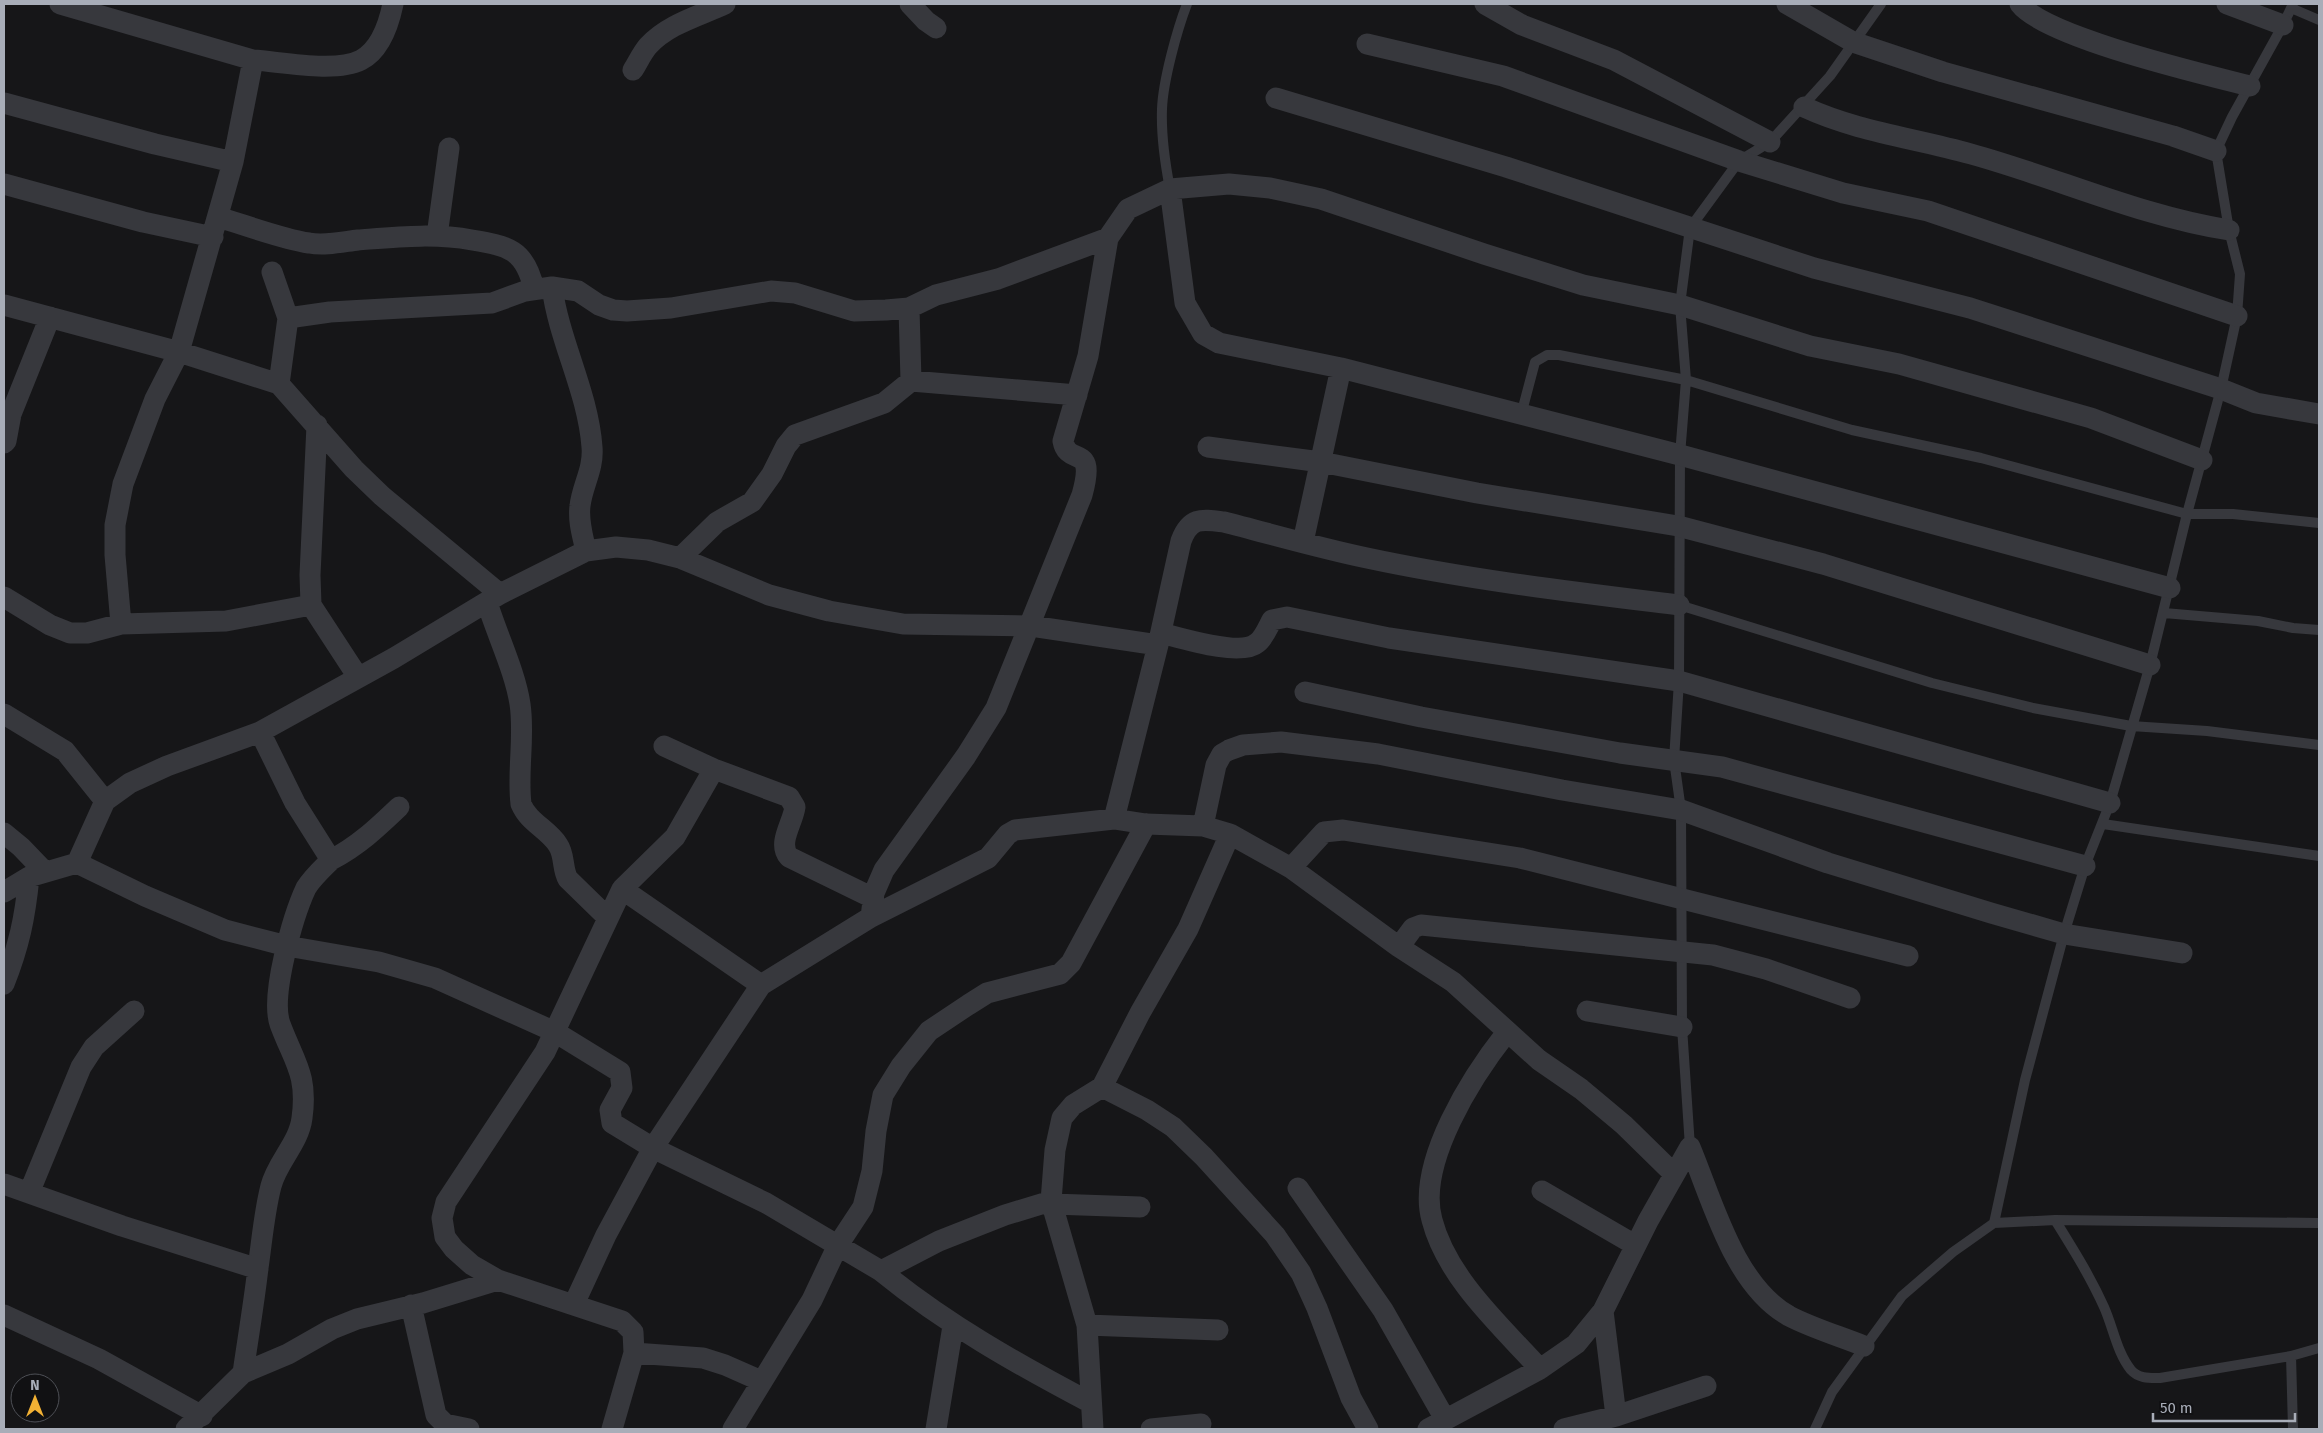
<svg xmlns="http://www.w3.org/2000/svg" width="2323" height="1433" font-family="'Fira Sans',sans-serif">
<rect width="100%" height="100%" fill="#161618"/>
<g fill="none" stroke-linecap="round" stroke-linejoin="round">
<path stroke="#37383d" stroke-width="10" d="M2291,8L2319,20
M1170,189C1165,163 1161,135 1162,109C1163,81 1177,30 1187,4
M1521,415L1535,362L1547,355H1559L1686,380L1852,430L1981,458L2187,514H2233L2319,523
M1679,605L1932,683L2033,708L2131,726L2207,731L2319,745
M2164,613L2258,621L2293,628L2319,630
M2103,824L2319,856
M1690,1147L1682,1027L1681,810L1674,760L1679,681L1680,455L1686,380L1680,305L1690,228L1739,161L1770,142L1830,76L1881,4
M2055,1220C2073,1249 2090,1276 2104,1307C2113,1327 2117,1353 2131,1370C2139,1379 2150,1378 2160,1378L2291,1356
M1994,1223L2025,1080L2064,934L2085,866L2110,803L2150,665L2187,514L2221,389L2237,316L2240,274L2229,230L2216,151L2232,117L2283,25L2293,4
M1815,1429L1832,1392L1902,1296L1953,1252L1994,1223L2055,1220L2319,1223
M2293,1429L2291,1356L2319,1348"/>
<path stroke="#37383d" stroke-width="21" d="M60,4L253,60L233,162L179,352L155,399L123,484L115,525V555L121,624
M910,4L926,21L936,28
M1485,4L1522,25L1614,60L1770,142
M1787,4L1853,42L1943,72L2173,136L2216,151
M2020,4C2045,37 2203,74 2250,86
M2227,4L2283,25
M1367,44L1503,76L1739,161L1843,193L1928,211L2237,316
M253,60C282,62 336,73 361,60C380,50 389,23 393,4
M633,70C638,62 642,53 648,46C668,24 699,16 725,4
M1276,98L1506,167L1814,268L1970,308L2221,389L2256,403L2319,414
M4,103L155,144L233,162
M1804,107C1858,132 1915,138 1971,154C2058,178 2140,216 2229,230
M4,184L143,222L213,237
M218,217C245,225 282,239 309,243C325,246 342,242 358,240C397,237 434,233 472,240C508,246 525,249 534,289
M437,236L449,148
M272,272L288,318
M552,287C559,341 588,392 592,447C594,469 582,486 580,506C578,522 583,537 586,551
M4,305L179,352L279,384L288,318L330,312L492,303L525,291L552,287L578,291L599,305L613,310L627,311L671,308L771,291L795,293L854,311L886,310L909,308L936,295L998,279L1108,238
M911,381L1077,395
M279,384L354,469L382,496L500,594
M317,425L310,575L311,605L358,677
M4,443L6,441L11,414L50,317
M1208,447L1321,462L1477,493L1678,526L1823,564L2150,665
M1303,542L1341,368
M680,558L717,522L752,502L772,474L786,446L795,435L884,403L911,381L909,308
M2170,588L1680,455L1341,368L1219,343L1203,334L1185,303L1170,189L1229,184L1270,188L1321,199L1484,254L1583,285L1680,305L1810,346L1899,364L2091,418L2202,460
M4,597L50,625L70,633H87L121,624L226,621L311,605
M487,602C497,635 515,671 520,704C525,737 517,771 521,804C529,823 548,829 558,845C565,855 562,869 568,879L608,918
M1161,633C1181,638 1241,657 1257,643C1264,638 1268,627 1272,620L1287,617L1389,638L1679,681L2110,803
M1305,692L1421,717L1620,753L1722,767L2085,866
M4,714L65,751L105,801
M664,746L714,769L789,797L795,807C793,823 777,843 789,857L873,898
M1203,826L1216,765L1222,754L1229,750L1243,745L1281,742L1378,754L1562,790L1681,810L1828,863L1991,913L2064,934L2182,953
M4,833L21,847L45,872
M331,860C358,846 377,828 399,807
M77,863L145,896L225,930L287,946L379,962L435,978L555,1032L620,1072L622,1088L610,1110L612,1123L653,1148L761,985L871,917L988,858L1008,834L1015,830L1114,819
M1291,868L1324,832L1343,830L1520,858L1908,956
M622,889L675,837L714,769
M4,892L29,877L77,863L105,801L130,783L167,766L260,732L394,658L500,594L586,551L616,547L648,550L680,558L769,595L829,611L903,624L1031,626L1158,645
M871,917L874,893L884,870L966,756L996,708L1082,495C1097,441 1068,468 1063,441L1088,356L1108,238L1128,209L1170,189
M1399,947L1413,928L1421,925L1713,955L1766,969L1850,998
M4,984C19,946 25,918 29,877
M1587,1011L1682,1027
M1507,1032C1473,1075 1416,1163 1432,1220C1447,1278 1501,1326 1540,1369
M1102,1087L1140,1013L1188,929L1230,834
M1673,1173L1624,1125L1581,1089L1539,1060L1453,982L1399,947L1291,868L1230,834L1203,826L1146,824L1114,819L1158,645L1181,541C1190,517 1201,519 1224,522C1271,534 1319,548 1367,558C1470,580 1574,592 1679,605
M4,1184L122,1226L258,1269
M1298,1188L1383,1310L1445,1419
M1542,1191L1635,1245
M29,1193L81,1067L94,1047L134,1011
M1051,1201L1005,1215L939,1241L881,1271C946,1324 1017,1364 1091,1403
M1052,1204L1140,1207
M574,1304L606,1235L653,1148L766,1203L881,1271
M411,1305L436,1415L445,1424L469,1429
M4,1315L99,1359L202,1416
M1087,1325L1218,1330
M634,1353L703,1358L725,1365L761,1381
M243,1373C248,1338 254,1303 258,1268C262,1241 264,1213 271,1186C277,1162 299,1143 302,1118C308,1074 294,1062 280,1024C270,996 293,916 306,888C312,878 323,868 331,860L295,803L260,732
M1616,1416L1706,1386
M186,1429L243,1373L288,1354L332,1329L357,1319L423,1303L498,1280
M612,1429L634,1353L633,1332L622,1321L498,1280L472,1265L454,1249L445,1237L442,1218L446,1202L545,1052L622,889L761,985
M733,1429L812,1300L838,1245L863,1207L872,1171L876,1131L883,1095L901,1066L929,1031L968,1005L987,993L1060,974L1071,963L1146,824
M936,1429L953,1326
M1093,1429L1087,1325L1051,1201L1055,1150L1062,1118L1073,1105L1102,1087L1147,1110L1173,1127L1204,1157L1275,1235L1301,1273L1317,1308L1351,1398L1368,1429
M1151,1429L1201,1424
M1428,1429L1540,1369L1576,1344L1603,1311L1648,1221L1690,1147C1713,1202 1734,1285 1789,1316C1812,1328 1839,1336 1864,1346
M1564,1429L1616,1416L1603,1311"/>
</g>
<rect width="2323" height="1433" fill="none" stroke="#a8adb8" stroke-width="10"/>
<g transform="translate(35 1398)"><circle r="24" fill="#111113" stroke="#4d4f55"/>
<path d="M0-4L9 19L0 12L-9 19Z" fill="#f2b134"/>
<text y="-8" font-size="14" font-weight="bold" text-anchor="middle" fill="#a8adb8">N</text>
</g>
<path d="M2153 1413v8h142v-8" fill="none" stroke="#a8adb8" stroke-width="2.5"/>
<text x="2160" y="1413" font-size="15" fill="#a8adb8" stroke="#111113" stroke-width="4" paint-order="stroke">50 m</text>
</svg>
